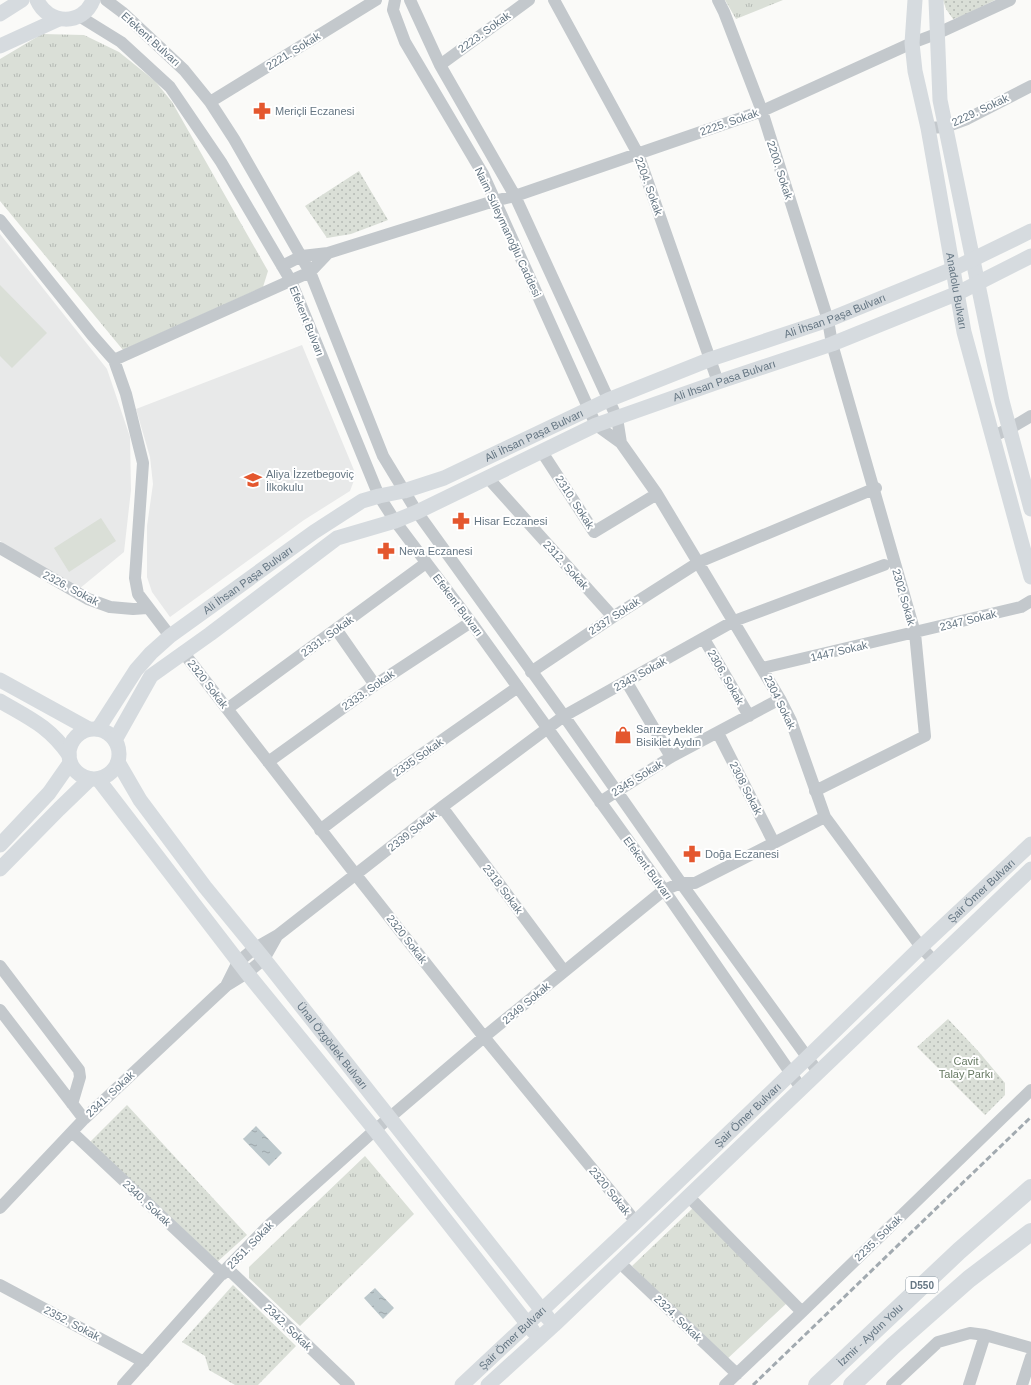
<svg xmlns="http://www.w3.org/2000/svg" width="1031" height="1385" font-family="Arial,sans-serif">
<defs>
<pattern id="grass-tufts" width="24" height="20" patternUnits="userSpaceOnUse"><rect width="24" height="20" fill="#dadfd7"/><path d="M3 7l-1-3M5 7V3M7 7l1-3M15 17l-1-3M17 17v-4M19 17l1-3" fill="none" stroke="#b4b9b4"/></pattern>
<pattern id="park-dots" width="8" height="8" patternUnits="userSpaceOnUse"><rect width="8" height="8" fill="#dadfd7"/><path d="M2 2h.1M6 6h.1" fill="none" stroke="#b4b9b4" stroke-width="1.8" stroke-linecap="round"/></pattern>
<pattern id="water-ripples" width="26" height="14" patternUnits="userSpaceOnUse"><rect width="26" height="14" fill="#bbc7cb"/><path d="M2 4q2-2 4 0t4 0M15 11q2-2 4 0t4 0" fill="none" stroke="#9ca6aa"/></pattern>
</defs>
<rect width="100%" height="100%" fill="#fafaf8"/>
<path fill="#e8e9e9" d="M0,234L107,369L130,437L131,490L124,552L79,589L0,541Z
M302,345L356,475L350,491L304,520L170,617L152,592L147,577V526L153,484L150,457L136,409Z"/>
<path fill="url(#grass-tufts)" d="M725,0H783L736,19Z
M42,34L84,35L119,52L155,81L172,102L268,271L263,287L123,350L0,201V59Z
M365,1156L414,1214L300,1326L249,1278V1267Z
M694,1207L787,1303L726,1360L632,1266Z"/>
<path fill="url(#park-dots)" d="M943,0H995L965,15L953,19L946,9Z
M359,171L388,220L351,234L327,238L305,206Z
M948,1019L979,1052L1005,1083V1095L985,1115L917,1047Z
M127,1105L247,1235L216,1263L89,1143Z
M233,1285L296,1346L258,1385H235L209,1370L205,1356L182,1342Z"/>
<path fill="#dadfd7" d="M0,285L47,333L12,368L0,356Z
M101,518L116,541L69,572L54,548Z"/>
<path fill="url(#water-ripples)" d="M256,1126L282,1153L269,1166L243,1139Z
M375,1288L394,1308L383,1319L364,1298Z"/>
<g fill="none" stroke-linecap="round" stroke-linejoin="round">
<path stroke="#c3c8cc" stroke-width="12" d="M106,0L122,12L184,70L210,102L234,139L310,272L383,456L417,512L564,716L681,883L818,1072
M395,0L393,10L405,42L483,174L596,425L621,443L657,494L780,699L791,721L825,817L921,947L934,961
M410,0L440,65L515,196L617,418L621,443
M554,0L638,154L718,382
M718,0L724,12L762,111L828,320L832,344L915,633L925,736L815,791
M79,16L121,42L170,87L221,162L291,281L379,496L395,521L471,622L664,890L801,1088
M440,65L529,0
M210,102L376,0
M928,128L945,127L967,119L1031,86
M0,220L92,335L114,360L126,394L143,463L135,578L138,594L170,636
M282,266L302,256L328,253L494,201L515,196L762,111L912,43L936,34L1010,0
M114,360L310,272L328,253
M993,436L1009,429L1031,416
M542,452L594,532L657,494
M488,478L613,617
M0,548L88,599L110,607L133,609L147,608
M336,629L375,685
M704,639L749,716
M183,652L356,875L484,1037L636,1222
M763,668L1021,607L1031,601
M531,672L613,617L699,562L876,488
M626,681L671,757
M227,709L426,563
M718,733L774,843
M268,762L375,685L471,622
M600,802L671,757L780,699
M442,807L564,971
M320,830L388,778L518,687
M0,966L79,1070L80,1077L72,1104
M226,986L238,962L255,948L278,935L442,807L564,716L734,621L884,565
M0,1010L84,1119
M72,1132L223,1274
M688,1196L802,1312
M0,1208L84,1119L226,986L247,973L264,959L277,936
M619,1262L737,1374
M227,1268L349,1385
M0,1285L144,1362
M985,1335L1031,1348
M123,1385L227,1268L267,1227L375,1130L484,1037L664,890L681,883H695L825,817
M725,1385L802,1312L1031,1090
M892,1385L938,1342L970,1333L985,1335L969,1385
M1022,1385L1031,1357"/>
<g stroke="#d6dbdf" stroke-width="15">
<path d="M37,0C48,25 83,26 93,0"/>
<path id="s1" d="M915,0L912,43L915,71L928,128L964,332L1031,577"/>
<path d="M936,0L940,100L1002,401L1031,509"/>
<path d="M0,14L22,0"/>
<path d="M0,46L59,19"/>
<path d="M0,680L89,729"/>
<path d="M0,701C29,718 49,726 69,755"/>
<circle cx="94" cy="754" r="25"/>
<path id="s2" d="M98,729L136,670L151,653L170,636L314,532L362,501L379,496L404,491L444,478L608,400L711,359L828,320L953,269L1031,231"/>
<path id="s3" d="M115,740L151,676L210,634L337,538L395,521L417,512L596,425L718,382L832,344L958,293L1031,256"/>
<path id="s4" d="M118,762L140,800L205,887L264,959L548,1318"/>
<path d="M98,779L247,973L375,1130L533,1331"/>
<path d="M0,845L49,793L70,763"/>
<path d="M0,869L59,809L90,779"/>
<path id="s5" d="M462,1385L636,1222L808,1057L921,947L1031,844"/>
<path d="M488,1385L554,1325L1031,869"/>
</g>
<g stroke="#d6dbdf" stroke-width="18">
<path id="s6" d="M817,1385L959,1251L1031,1188"/>
<path d="M852,1385L893,1346L969,1279L1031,1232"/>
</g>
<path stroke="#a2aab0" stroke-width="3" stroke-dasharray="6 3" stroke-linecap="butt" d="M753,1385L1031,1117"/>
</g>
<defs>
<g id="pharmacy-bare" transform="scale(1.38)"><path d="M-2-6h4v4h4v4h-4v4h-4v-4h-4v-4h4Z" fill="#e4572e" stroke="#fff" stroke-width="2.5" paint-order="stroke"/></g>
<g id="school-bare" transform="scale(1.38)"><path d="M0-5L7-2L0 1L-7-2ZM-4 1L0 2.5L4 1V4Q0 6-4 4Z" fill="#e4572e" stroke="#fff" stroke-width="2.5" paint-order="stroke"/></g>
<g id="shop-bare" transform="scale(1.38)"><path d="M-5-2.5h2.3a2.7 3.5 0 0 1 5.4 0H5L5.5 6h-11ZM-1.5-2.5h3a1.5 2.3 0 0 0-3 0Z" fill="#e4572e" stroke="#fff" stroke-width="2.5" paint-order="stroke"/></g>
</defs>
<g fill-rule="evenodd">
<use href="#pharmacy-bare" x="262" y="111"/>
<use href="#school-bare" x="253" y="480"/>
<use href="#pharmacy-bare" x="461" y="521"/>
<use href="#pharmacy-bare" x="386" y="551"/>
<use href="#shop-bare" x="623" y="735"/>
<use href="#pharmacy-bare" x="692" y="854"/>
</g>
<g text-anchor="middle" stroke-width="4" stroke-linejoin="round" paint-order="stroke">
<rect fill="#fff" stroke="#939fa8" stroke-width="1" x="906" y="1277" width="32" height="16" rx="3"/>
<g font-size="10" font-weight="bold" fill="#657683">
<text x="922" y="1289">D550</text>
</g>
<g font-size="11" fill="#657683" stroke="#fff">
<text transform="translate(484 32) rotate(-36)" y="4">2223. Sokak</text>
<text transform="translate(151 39) rotate(42)" y="4">Efekent Bulvarı</text>
<text transform="translate(293 51) rotate(-32)" y="4">2221. Sokak</text>
<text transform="translate(980 110) rotate(-25)" y="4">2229. Sokak</text>
<text transform="translate(729 122) rotate(-19)" y="4">2225. Sokak</text>
<text transform="translate(780 170) rotate(72)" y="4">2200. Sokak</text>
<text transform="translate(649 186) rotate(70)" y="4">2204. Sokak</text>
<text transform="translate(508 232) rotate(65)" y="4">Naim Süleymanoğlu Caddesi</text>
<text dy="4" stroke="none"><textPath href="#s1" startOffset="295">Anadolu Bulvarı</textPath></text>
<text dy="4" stroke="none"><textPath href="#s2" startOffset="862">Ali İhsan Paşa Bulvarı</textPath></text>
<text transform="translate(307 321) rotate(68)" y="4">Efekent Bulvarı</text>
<text dy="4" stroke="none"><textPath href="#s3" startOffset="724">Ali Ihsan Pasa Bulvarı</textPath></text>
<text dy="4" stroke="none"><textPath href="#s2" startOffset="538">Ali İhsan Paşa Bulvarı</textPath></text>
<text transform="translate(575 502) rotate(57)" y="4">2310. Sokak</text>
<text transform="translate(566 565) rotate(48)" y="4">2312. Sokak</text>
<text dy="4" stroke="none"><textPath href="#s2" startOffset="214">Ali İhsan Paşa Bulvarı</textPath></text>
<text transform="translate(71 588) rotate(28)" y="4">2326. Sokak</text>
<text transform="translate(904 597) rotate(74)" y="4">2302 Sokak</text>
<text transform="translate(458 605) rotate(53)" y="4">Efekent Bulvarı</text>
<text transform="translate(614 616) rotate(-33)" y="4">2337 Sokak</text>
<text transform="translate(968 620) rotate(-14)" y="4">2347 Sokak</text>
<text transform="translate(327 636) rotate(-36)" y="4">2331. Sokak</text>
<text transform="translate(839 651) rotate(-13)" y="4">1447 Sokak</text>
<text transform="translate(640 674) rotate(-29)" y="4">2343 Sokak</text>
<text transform="translate(726 677) rotate(60)" y="4">2306. Sokak</text>
<text transform="translate(208 684) rotate(52)" y="4">2320 Sokak</text>
<text transform="translate(368 690) rotate(-35)" y="4">2333. Sokak</text>
<text transform="translate(780 702) rotate(64)" y="4">2304 Sokak</text>
<text transform="translate(418 757) rotate(-35)" y="4">2335 Sokak</text>
<text transform="translate(637 778) rotate(-32)" y="4">2345 Sokak</text>
<text transform="translate(746 788) rotate(63)" y="4">2308 Sokak</text>
<text transform="translate(412 831) rotate(-38)" y="4">2339 Sokak</text>
<text transform="translate(648 868) rotate(54)" y="4">Efekent Bulvarı</text>
<text transform="translate(503 889) rotate(53)" y="4">2318 Sokak</text>
<text dy="4" stroke="none"><textPath href="#s5" startOffset="717">Şair Ömer Bulvarı</textPath></text>
<text transform="translate(407 939) rotate(52)" y="4">2320 Sokak</text>
<text transform="translate(526 1003) rotate(-40)" y="4">2349 Sokak</text>
<text dy="4" stroke="none"><textPath href="#s4" startOffset="356">Ünal Özgödek Bulvarı</textPath></text>
<text transform="translate(110 1094) rotate(-43)" y="4">2341. Sokak</text>
<text dy="4" stroke="none"><textPath href="#s5" startOffset="393">Şair Ömer Bulvarı</textPath></text>
<text transform="translate(610 1191) rotate(51)" y="4">2320 Sokak</text>
<text transform="translate(147 1203) rotate(43)" y="4">2340. Sokak</text>
<text transform="translate(878 1238) rotate(-44)" y="4">2235. Sokak</text>
<text transform="translate(250 1245) rotate(-46)" y="4">2351. Sokak</text>
<text transform="translate(678 1318) rotate(44)" y="4">2324. Sokak</text>
<text transform="translate(72 1323) rotate(28)" y="4">2352. Sokak</text>
<text transform="translate(288 1327) rotate(44)" y="4">2342. Sokak</text>
<text dy="4" stroke="none"><textPath href="#s6" startOffset="73">İzmir - Aydın Yolu</textPath></text>
<text dy="4" stroke="none"><textPath href="#s5" startOffset="69">Şair Ömer Bulvarı</textPath></text>
</g>
<g font-size="11" fill="#657683" stroke="#fff" text-anchor="start">
<text x="275" y="115">Meriçli Eczanesi</text>
<text x="266" y="478">Aliya İzzetbegoviç<tspan x="266" dy="13">İlkokulu</tspan></text>
<text x="474" y="525">Hisar Eczanesi</text>
<text x="399" y="555">Neva Eczanesi</text>
<text x="636" y="733">Sarızeybekler<tspan x="636" dy="13">Bisiklet Aydın</tspan></text>
<text x="705" y="858">Doğa Eczanesi</text>
</g>
<g font-size="11" fill="#687a64" stroke="#fff">
<text x="966" y="1065">Cavit<tspan x="966" dy="13">Talay Parkı</tspan></text>
</g>
</g>
</svg>
